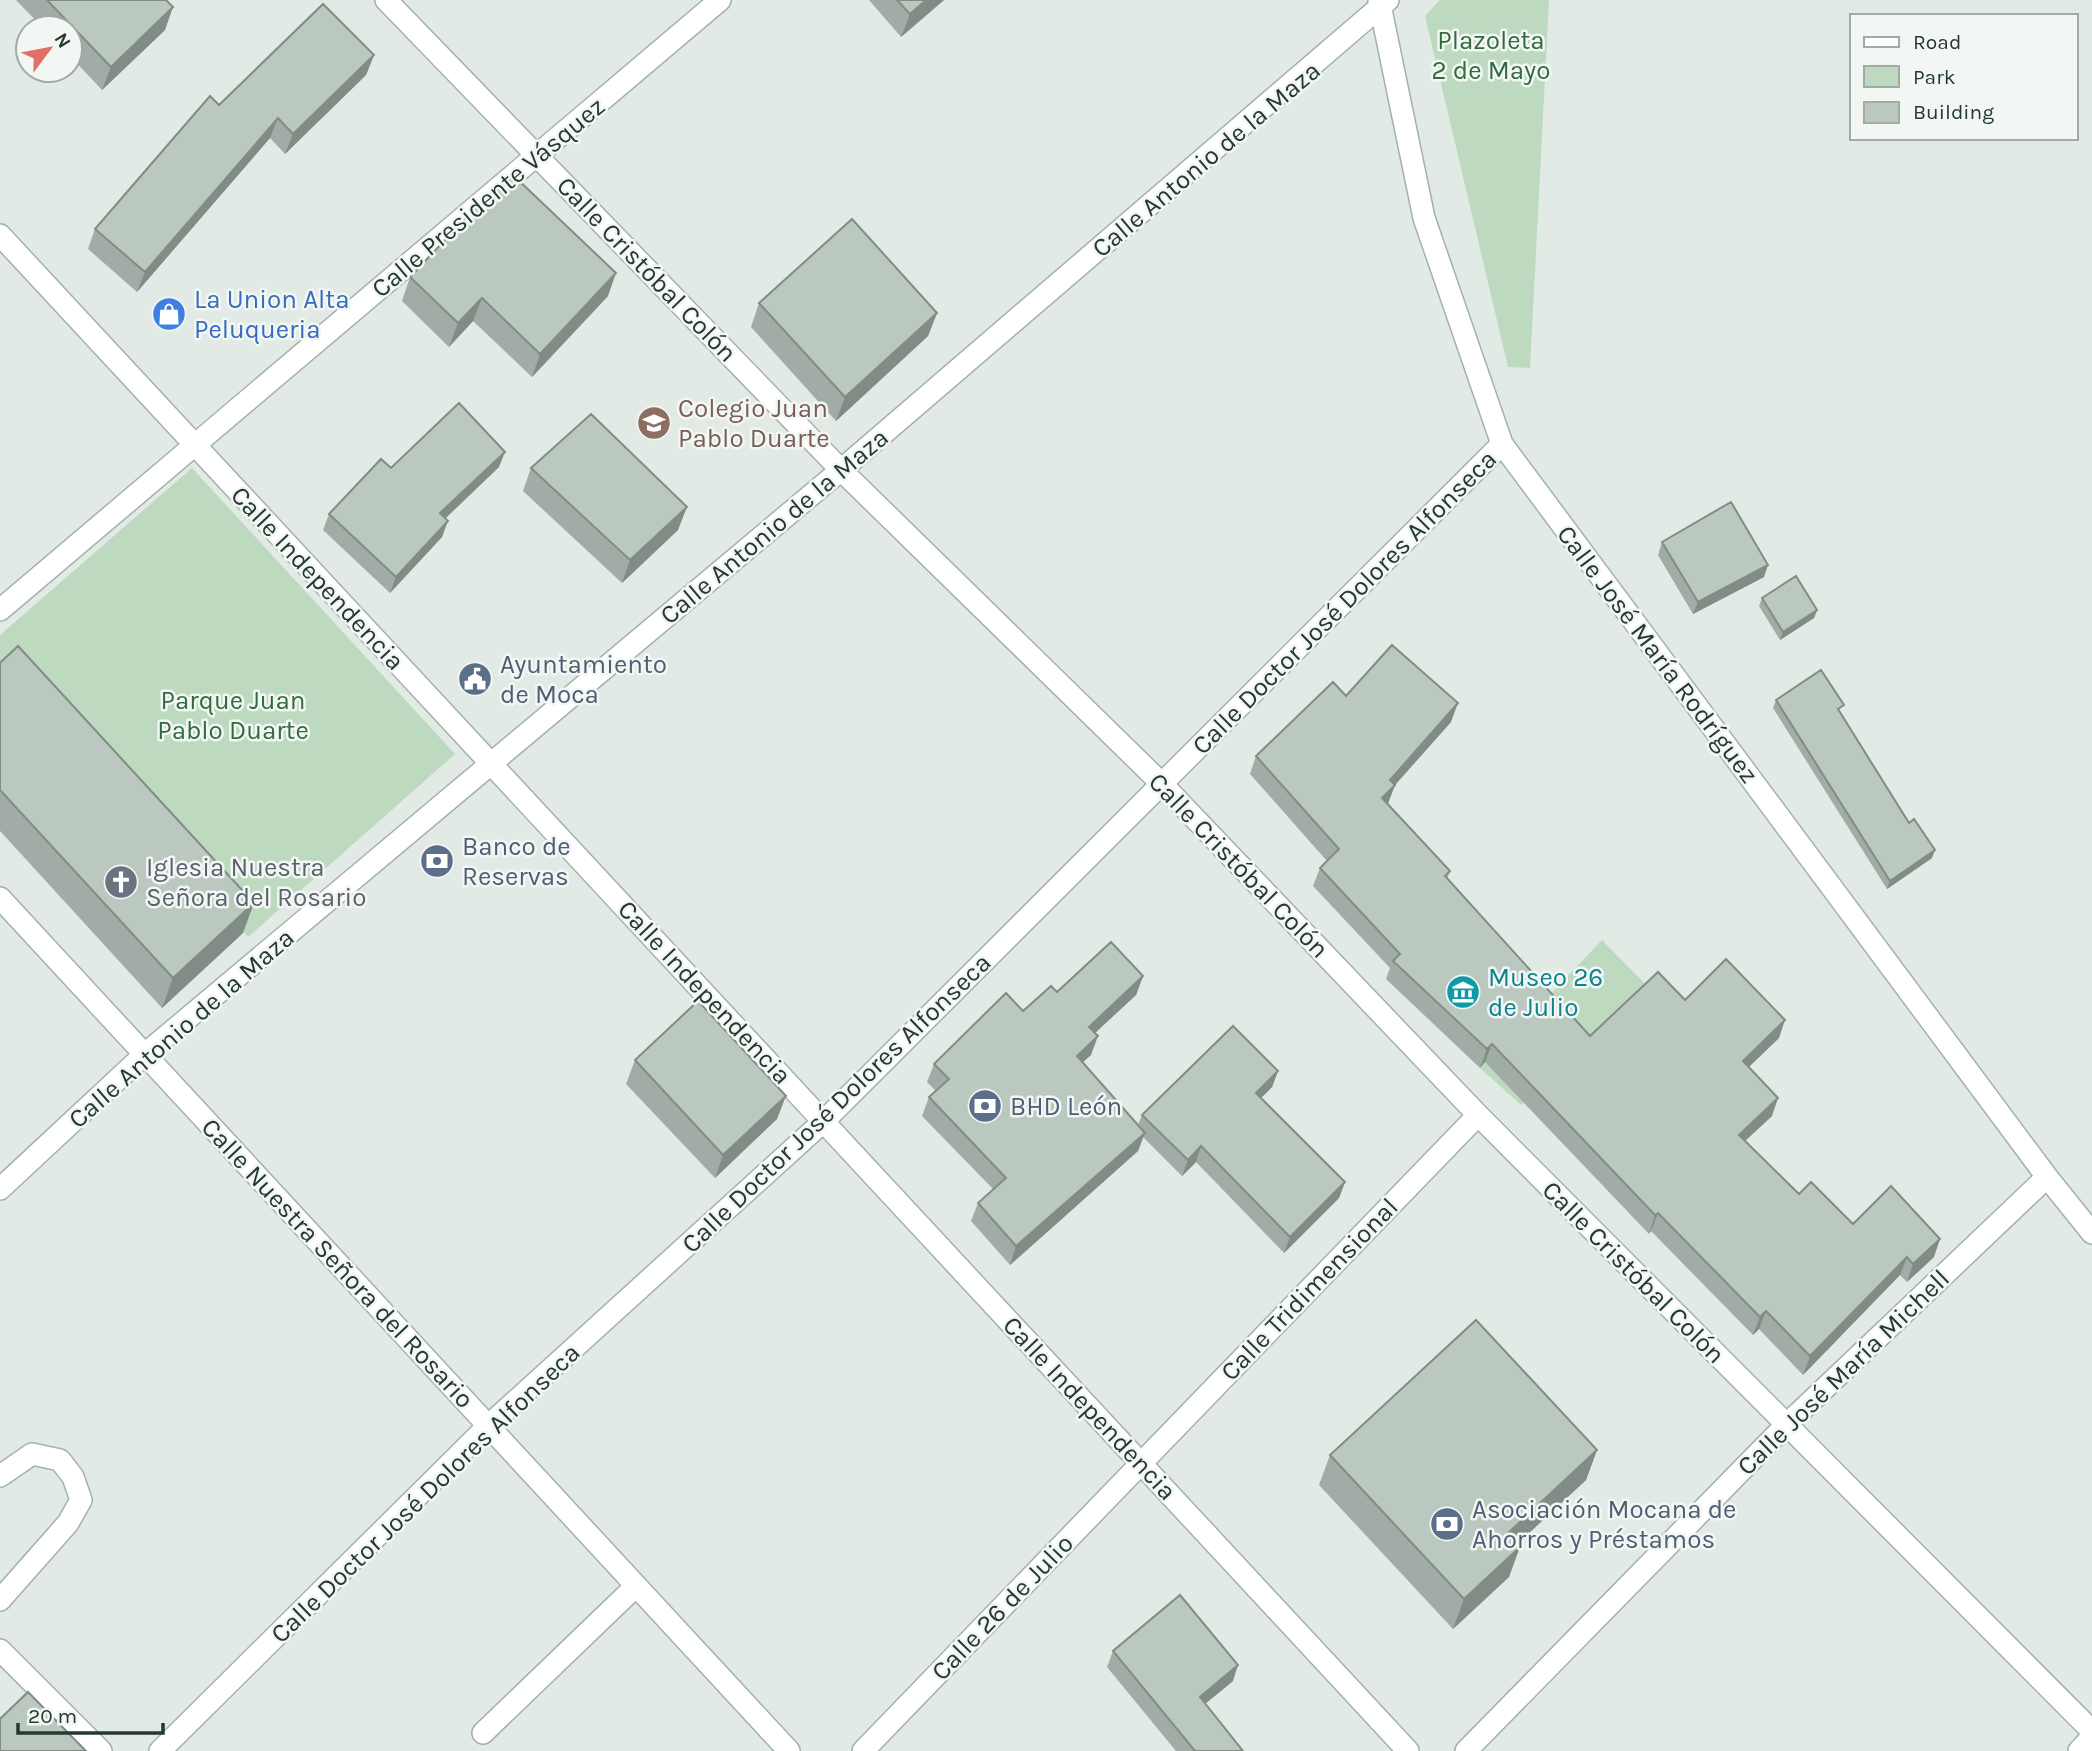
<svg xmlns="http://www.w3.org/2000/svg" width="2092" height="1751" font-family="Karla,sans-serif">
<rect width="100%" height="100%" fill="#e2eae5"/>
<path fill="#bdd9bf" d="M1440,0H1549L1530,368L1508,367L1425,16Z
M192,468L455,754L248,937L0,661V635Z
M1602,940L1651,990L1521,1105L1480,1068Z"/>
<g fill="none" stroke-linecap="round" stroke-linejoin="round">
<g stroke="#a5b1ab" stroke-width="24">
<path id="street" d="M386,0L841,470L1162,784L1478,1115L2092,1731
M1379,0L1424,218L1502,444L2047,1177L2092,1233
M0,235L1408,1751
M0,610L720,0
M0,898L789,1751
M0,1189L145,1054L841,470L1388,0
M0,1476L32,1454L60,1460L73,1477L81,1500L68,1523L0,1600
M0,1650L101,1751
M483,1733L636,1586
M160,1751L488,1426L825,1120L1502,444
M863,1751L1478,1115
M1466,1751L1785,1426L2047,1177
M2079,1751L2092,1737"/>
</g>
<use href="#street" stroke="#fff" stroke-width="21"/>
</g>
<path fill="#a0aca5" d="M16,0H166L165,30L102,90L70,56V28H43Z
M869,0H944L901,37Z
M374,55L366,75L285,154L270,138L137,292L88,249L95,229L219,105Z
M410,277L608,296L532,377L473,321L449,347L402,301Z
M759,303L937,313L928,336L836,421L751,327Z
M499,467L445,519L442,537L390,593L323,530L329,514L391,468Z
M531,468L678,530L622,583L523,491Z
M1662,542L1764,577L1693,614L1658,555Z
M1762,598L1817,610L1814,618L1780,640L1759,606Z
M0,663L243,933L162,1008L0,831Z
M1346,696L1451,722L1395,785L1388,804L1450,871L1447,879L1590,1036L1685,1000L1779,1038L1749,1067L1772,1116L1745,1141L1799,1194L1853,1224L1934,1257L1907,1282L1900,1275L1803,1375L1759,1329L1753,1335L1651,1231L1649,1234L1485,1062L1480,1068L1386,979L1390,968L1313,886L1320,868L1327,861L1250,774L1256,756Z
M1776,700L1841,714L1932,858L1887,889L1773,708Z
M1143,976L1136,995L1095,1033L1091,1055L1082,1062L1138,1125L1142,1115L1278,1071L1272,1087L1261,1098L1345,1182L1339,1198L1284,1253L1196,1162L1182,1176L1143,1137L1138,1151L1010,1265L971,1221L978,1203L993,1189L922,1116L929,1097L936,1091L927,1082L934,1064L1023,1011L1057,992Z
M635,1060L777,1119L715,1178L626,1084Z
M1597,1450L1586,1480L1517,1544L1509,1577L1453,1629L1319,1485L1330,1455Z
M1113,1651L1233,1681L1205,1704L1243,1751H1176L1107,1667Z"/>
<path fill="#828c86" d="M926,0H944L901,37L910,14Z
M173,7L165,30L102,90L111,67Z
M374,55L366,75L285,154L293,134Z
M278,118L270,138L137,292L145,272Z
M616,273L608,296L532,377L540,354Z
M482,298L473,321L449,347L458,323Z
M937,313L928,336L836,421L845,397Z
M505,452L499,467L434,529L440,513Z
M687,507L678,530L622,583L630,560Z
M448,521L442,537L390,593L396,577Z
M1768,565L1764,577L1693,614L1698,602Z
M1817,610L1814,618L1780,640L1783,632Z
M1458,703L1451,722L1395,785L1388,803L1375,816L1390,780Z
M1935,850L1932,858L1887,889L1890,881Z
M254,903L243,933L162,1008L173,978Z
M1143,976L1136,995L1082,1045L1089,1027Z
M1785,1020L1779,1038L1736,1079L1743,1061Z
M1098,1036L1091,1055L1070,1074L1077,1056Z
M1492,1044L1485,1062L1480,1068L1487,1049Z
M1278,1071L1272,1087L1250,1109L1256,1093Z
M786,1096L777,1119L715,1178L723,1155Z
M1778,1098L1772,1116L1732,1153L1739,1135Z
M1145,1133L1138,1151L1010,1265L1016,1246Z
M1201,1146L1196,1162L1182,1176L1188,1160Z
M1345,1182L1339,1198L1284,1253L1290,1237Z
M1658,1213L1651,1231L1649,1234L1655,1215Z
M1940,1239L1934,1257L1907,1282L1913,1264Z
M1907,1257L1900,1275L1803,1375L1810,1356Z
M1766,1311L1759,1329L1753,1335L1760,1317Z
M1597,1450L1586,1480L1496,1564L1507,1534Z
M1520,1547L1509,1577L1453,1629L1464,1599Z
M1238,1665L1233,1681L1194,1713L1200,1697Z"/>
<path fill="#bac8c0" stroke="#828c86" stroke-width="2" d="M47,0H166L173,7L111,67Z
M897,0H926L910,14Z
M323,4L374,55L293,134L278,118L145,272L95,229L210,96L219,105Z
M514,176L616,273L540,354L482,298L458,323L410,277L475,208Z
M852,219L937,313L845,397L759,303Z
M459,403L505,452L440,513L448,521L396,577L329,514L381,459L391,468Z
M591,414L687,507L630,560L531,468Z
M1731,502L1768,565L1698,602L1662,542Z
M1796,576L1817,610L1783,632L1762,598Z
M1392,645L1458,703L1390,780L1395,785L1382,798L1450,871L1445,876L1590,1036L1658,972L1685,1000L1726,959L1785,1020L1743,1061L1778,1098L1739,1135L1799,1194L1811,1182L1853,1224L1891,1186L1940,1239L1913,1264L1907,1257L1810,1356L1766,1311L1760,1317L1658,1213L1655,1215L1492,1044L1487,1049L1393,961L1400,954L1320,868L1339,849L1256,756L1333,682L1346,696Z
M18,646L254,903L173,978L0,790V663Z
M1821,670L1844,705L1838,709L1909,823L1914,819L1935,850L1890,881L1776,700Z
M1111,942L1143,976L1089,1027L1098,1036L1077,1056L1145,1133L1016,1246L978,1203L1006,1178L929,1097L949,1079L934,1064L1006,993L1023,1011L1051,986L1057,992Z
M698,1001L786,1096L723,1155L635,1060Z
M1233,1026L1278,1071L1256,1093L1345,1182L1290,1237L1201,1146L1188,1160L1142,1115Z
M1476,1320L1597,1450L1507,1534L1520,1547L1464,1599L1330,1455Z
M1180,1595L1238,1665L1200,1697L1243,1751H1195L1113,1651Z
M28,1692L86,1751H0V1719Z"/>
<defs>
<g id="shop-disc" transform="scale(1.75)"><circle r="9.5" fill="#3f7fe0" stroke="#f2f7f4"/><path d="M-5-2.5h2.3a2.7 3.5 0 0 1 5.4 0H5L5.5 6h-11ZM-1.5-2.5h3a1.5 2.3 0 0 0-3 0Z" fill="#fff"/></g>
<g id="school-disc" transform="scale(1.75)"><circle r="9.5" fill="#8d6e63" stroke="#f2f7f4"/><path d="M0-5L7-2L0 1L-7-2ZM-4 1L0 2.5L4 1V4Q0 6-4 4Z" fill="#fff"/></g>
<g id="civic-disc" transform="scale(1.75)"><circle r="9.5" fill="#5c6f8a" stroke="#f2f7f4"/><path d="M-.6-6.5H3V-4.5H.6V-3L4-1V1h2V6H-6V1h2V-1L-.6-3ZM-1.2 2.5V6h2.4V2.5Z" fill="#fff"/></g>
<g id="bank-disc" transform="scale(1.75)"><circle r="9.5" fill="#5c6f8a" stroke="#f2f7f4"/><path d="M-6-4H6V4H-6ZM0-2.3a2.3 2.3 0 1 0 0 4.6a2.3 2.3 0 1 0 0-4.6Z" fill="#fff"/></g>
<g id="church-disc" transform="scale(1.75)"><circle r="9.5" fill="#6b7280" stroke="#f2f7f4"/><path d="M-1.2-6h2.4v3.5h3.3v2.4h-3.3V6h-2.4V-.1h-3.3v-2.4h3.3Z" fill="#fff"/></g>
<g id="museum-disc" transform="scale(1.75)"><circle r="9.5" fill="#0f9aa8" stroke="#f2f7f4"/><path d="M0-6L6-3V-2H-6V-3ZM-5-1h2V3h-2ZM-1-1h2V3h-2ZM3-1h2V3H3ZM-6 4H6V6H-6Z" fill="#fff"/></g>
</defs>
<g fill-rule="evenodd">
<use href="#shop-disc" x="169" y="314"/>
<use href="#school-disc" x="654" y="423"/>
<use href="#civic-disc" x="475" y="679"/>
<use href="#bank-disc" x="437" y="861"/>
<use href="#church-disc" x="121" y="882"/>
<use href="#museum-disc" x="1463" y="992"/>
<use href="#bank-disc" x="985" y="1106"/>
<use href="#bank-disc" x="1447" y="1524"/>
</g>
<g text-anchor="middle" stroke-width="5" stroke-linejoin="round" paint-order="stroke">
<g font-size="26" fill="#326c3e" stroke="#f2f7f4">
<text x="1491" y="49">Plazoleta<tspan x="1491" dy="30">2 de Mayo</tspan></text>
<text x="233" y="709">Parque Juan<tspan x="233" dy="30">Pablo Duarte</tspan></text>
</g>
<g font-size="26" fill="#243930" stroke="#f2f7f4">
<text transform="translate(1206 159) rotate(-40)" y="9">Calle Antonio de la Maza</text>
<text transform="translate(488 197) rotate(-40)" y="9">Calle Presidente Vásquez</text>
<text transform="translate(647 269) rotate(46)" y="9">Calle Cristóbal Colón</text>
<text transform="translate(774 526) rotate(-40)" y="9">Calle Antonio de la Maza</text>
<text transform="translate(318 578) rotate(47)" y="9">Calle Independencia</text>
<text transform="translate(1344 602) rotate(-45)" y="9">Calle Doctor José Dolores Alfonseca</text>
<text transform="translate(1658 654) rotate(53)" y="9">Calle José María Rodríguez</text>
<text transform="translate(1239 865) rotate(46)" y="9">Calle Cristóbal Colón</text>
<text transform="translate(705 992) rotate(47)" y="9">Calle Independencia</text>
<text transform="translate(181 1028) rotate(-41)" y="9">Calle Antonio de la Maza</text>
<text transform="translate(836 1103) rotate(-44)" y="9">Calle Doctor José Dolores Alfonseca</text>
<text transform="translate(338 1263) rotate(47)" y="9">Calle Nuestra Señora del Rosario</text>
<text transform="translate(1634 1272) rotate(45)" y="9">Calle Cristóbal Colón</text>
<text transform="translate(1309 1289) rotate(-46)" y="9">Calle Tridimensional</text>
<text transform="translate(1843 1372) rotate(-44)" y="9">Calle José María Michell</text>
<text transform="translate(1090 1408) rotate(47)" y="9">Calle Independencia</text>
<text transform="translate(425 1493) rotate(-44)" y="9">Calle Doctor José Dolores Alfonseca</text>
<text transform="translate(1002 1607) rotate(-46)" y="9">Calle 26 de Julio</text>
</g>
<g font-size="26" fill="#366cbe" stroke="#f2f7f4" text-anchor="start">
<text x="194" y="308">La Union Alta<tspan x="194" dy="30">Peluqueria</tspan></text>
</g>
<g font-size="26" fill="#785e54" stroke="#f2f7f4" text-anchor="start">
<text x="678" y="417">Colegio Juan<tspan x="678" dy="30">Pablo Duarte</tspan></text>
</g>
<g font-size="26" fill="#4e5e75" stroke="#f2f7f4" text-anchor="start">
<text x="500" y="673">Ayuntamiento<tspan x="500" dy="30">de Moca</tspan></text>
<text x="462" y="855">Banco de<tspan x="462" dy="30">Reservas</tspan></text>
<text x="1010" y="1115">BHD León</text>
<text x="1472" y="1518">Asociación Mocana de<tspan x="1472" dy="30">Ahorros y Préstamos</tspan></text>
</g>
<g font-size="26" fill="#5b616d" stroke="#f2f7f4" text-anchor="start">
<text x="146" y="876">Iglesia Nuestra<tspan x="146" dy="30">Señora del Rosario</tspan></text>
</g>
<g font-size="26" fill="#0d838f" stroke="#f2f7f4" text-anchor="start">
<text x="1488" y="986">Museo 26<tspan x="1488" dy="30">de Julio</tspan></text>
</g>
</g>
<rect x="1850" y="14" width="228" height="126" fill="#f2f7f4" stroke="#a0aba6" stroke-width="2"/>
<rect x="1864" y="37" width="35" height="10" fill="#ffffff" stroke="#a0aba6" stroke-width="2"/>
<text x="1913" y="49" font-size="21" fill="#243930">Road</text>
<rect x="1864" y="66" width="35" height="21" fill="#bdd9bf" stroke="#a0aba6" stroke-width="2"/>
<text x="1913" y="84" font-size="21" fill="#243930">Park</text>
<rect x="1864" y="102" width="35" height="21" fill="#bac8c0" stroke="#a0aba6" stroke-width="2"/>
<text x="1913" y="119" font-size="21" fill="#243930">Building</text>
<g transform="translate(49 49) rotate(58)"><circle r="33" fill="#f2f7f4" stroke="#a0aba6" stroke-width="2"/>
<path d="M0-5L12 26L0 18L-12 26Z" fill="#e36e67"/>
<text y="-10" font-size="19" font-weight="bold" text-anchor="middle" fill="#243930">N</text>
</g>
<path d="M18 1723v10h145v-10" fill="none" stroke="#243930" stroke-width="3.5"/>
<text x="28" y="1723" font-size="21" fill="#243930" stroke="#f2f7f4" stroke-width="5" paint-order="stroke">20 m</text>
</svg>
